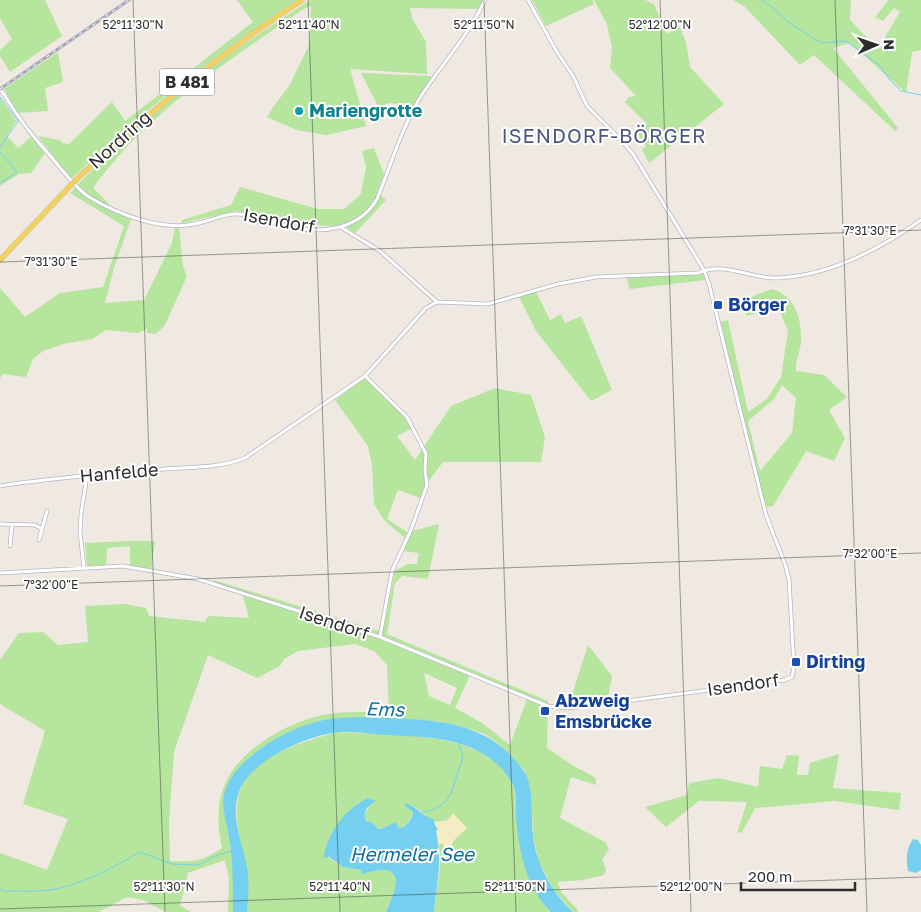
<svg xmlns="http://www.w3.org/2000/svg" width="921" height="912" font-family="'Golos Text',sans-serif">
<rect width="100%" height="100%" fill="#efe9e1"/>
<path fill="#b6e59e" fill-rule="evenodd" d="M0,0H45L62,36L10,72L0,56V50L12,39L0,18Z
M237,0H298C240,38 184,80 130,125C110,142 91,161 71,179L38,136L60,140L62,143L69,144L112,102L125,121L253,22Z
M310,0H483L480,9L410,8L413,20L426,42L427,74L350,69L366,126L326,135L297,130L267,117L273,107L289,86L309,45L311,6L302,10C227,62 147,112 93,188L113,208L112,212L131,219L114,268L105,303L144,300L172,243L175,227L179,228L183,266L187,276L165,325L156,334L147,333V329L138,333L106,330L92,339L63,344L43,351L33,359L26,377L3,374L0,378V288L25,317L60,293L103,287L124,226L70,193C112,148 159,105 209,69C242,45 276,23 310,0Z
M532,0H592L594,4L546,26Z
M594,0H645L654,4L667,34L679,26L686,42L690,67L724,104L649,163L642,149L646,147L637,133L647,124L625,102L629,97L636,96L610,68L612,48L607,24Z
M733,0H851L850,20L878,49L900,12L894,8L883,21L875,17L889,0H921V50L912,52L906,93L850,43L833,48L898,128L895,131L814,55L800,65L744,6Z
M58,52L63,82L45,88L48,111L18,113L4,89Z
M361,73L430,76L431,78L412,110L408,105L388,103L379,108Z
M0,98L16,121L7,136L18,148L31,137L45,153L31,173L19,174L0,186Z
M374,148L384,174L377,192L386,200L355,233L343,225L334,226L293,224L258,215L235,211L182,223V220L231,205L240,187L318,209H344L361,194L366,167L362,151Z
M704,274L705,280L630,289L626,277Z
M771,289C794,294 802,318 801,340C801,350 795,360 796,371L824,375L847,397L829,410L845,438L834,461L806,451L773,506L764,507L721,322L728,320L748,412L767,399L781,377L788,331L778,307L746,316L744,300ZM782,385L796,398L792,433L760,471L748,421L774,399Z
M536,292L550,320L561,314L565,323L581,316L612,390L591,401L536,331L519,297Z
M365,378L402,414L411,429L397,436L415,460L451,406L495,388L531,395L545,437L541,462H443L424,487L420,498L398,490L387,519L407,532L405,538L384,520L374,504L372,465L368,446L335,400Z
M439,524L428,579L402,576L395,583L387,634L548,701L547,748L572,765L596,778V785L571,777L560,818L605,842L609,849L602,860L606,869L604,875L583,880L557,882L562,893L578,910V912H573L553,889L539,862L533,836L532,806L525,771L499,744L485,734L460,726L435,721L365,717L332,719L316,722L278,738L249,758L235,773L224,813L230,843L233,876V912H228L229,879L225,860L188,873L180,906L191,912H166L143,900L127,897L99,912H0V853L47,870L68,819L23,804L45,731L0,704V660L19,633L43,632L58,645L88,642L85,606L124,604L146,608L149,616L205,622L208,616L249,618L242,593L213,584L214,580L383,632L395,571L407,564H417L419,553L403,551L412,531ZM355,644L374,651L387,665L389,713C367,712 345,711 324,715C305,718 284,728 268,738C225,766 211,797 222,848C200,862 196,862 170,861L169,821L174,752L208,655L257,678L280,666L284,659L298,651ZM424,673L457,688L450,705L429,696ZM470,675L527,699L510,745L482,723L455,708Z
M130,541H155L151,570L130,567V546L107,548L106,566L87,567L85,543Z
M588,645L612,676L608,698L570,701Z
M339,732C388,735 486,730 511,781C517,792 514,803 517,814C525,845 535,875 544,905L551,912H435L434,909C436,896 444,854 438,844L443,843L446,852L458,835L467,828L453,814L448,820L434,822L416,808L405,803L413,812L408,823L401,829L393,825L379,829L372,822H367L364,815L371,804L359,802L337,826L327,857L343,867L361,870L363,873C404,861 399,884 386,912H247C249,886 243,861 239,836C237,822 235,808 239,794C248,756 307,740 339,732Z
M839,754L833,788L901,793L899,810L834,801L755,808L742,832L737,833L747,802L699,801L666,827L645,807L687,795L689,783L718,778L758,787L760,766L782,769L787,755L799,756L797,775H808L810,763Z"/>
<path fill="#f3ecc5" d="M453,813L467,828L453,841L450,853L446,852L443,843L438,844L436,828L434,822L448,820Z"/>
<path fill="#75cff0" d="M365,717C418,720 478,716 515,760C523,769 529,777 530,789C533,805 531,820 533,835C536,865 552,892 573,912H551C526,888 519,851 516,818C515,804 518,789 509,778C481,737 429,737 385,735C370,734 354,731 340,732C308,735 250,760 239,792C229,819 245,848 248,874C249,887 248,900 247,912H233C233,889 233,867 230,844C228,827 220,808 225,791C235,758 285,730 316,722C332,717 349,718 365,717Z
M368,798L376,801C368,805 361,813 367,822H372L377,828L381,829L396,822L398,828C406,829 412,819 413,812L405,806V803C416,806 422,816 433,819L436,827L438,829L436,831C442,859 438,880 434,909L435,912H386C399,884 405,860 362,874L361,870L343,867L329,857L324,858C326,834 346,808 368,798Z
M913,839L918,840L921,845V870L916,873L908,871C906,860 906,849 913,839Z"/>
<g fill="none" stroke-linecap="round" stroke-linejoin="round">
<path stroke="#75cff0" stroke-width="1" d="M761,0L772,7L791,24L816,40L823,43L846,41L879,65L891,81L901,91L921,95
M0,97L18,121L0,147
M0,152L17,172L0,183
M423,812C435,811 446,804 451,793L463,757L458,742
M0,888L1,890L5,891C26,891 47,893 67,886C93,879 117,865 140,852L172,864L199,865L217,855L231,851"/>
<g stroke="#b4b7c1" stroke-width="4.5">
<path id="street" d="M0,89C7,98 12,108 19,117C30,134 45,149 57,164C67,176 77,189 89,197C117,214 161,231 194,224C207,222 221,215 234,214C253,213 272,223 290,227C322,234 359,230 377,199C391,165 402,127 421,96C442,64 468,36 485,0
M342,228L380,251L437,302
M365,376L407,417L426,454L425,470L427,485L411,530L392,571L380,637
M0,486C55,477 110,474 165,469C191,467 221,468 245,458L365,376L426,308L437,302L488,304L558,284L596,277L698,273C725,261 751,279 777,278C829,276 880,249 921,220
M0,524L35,525L42,529
M39,540L47,511
M10,546L12,525
M84,568L80,532L81,514L87,476
M0,573L123,566L198,579L380,637L548,706L566,708L589,706L785,680L792,677L794,667L789,579L785,564L766,515L709,284L704,270L633,154L623,142L587,106L573,76L557,52L528,0"/>
</g>
<g stroke="#c9c9c9" stroke-width="6">
<path id="primary" d="M80,176C150,111 223,52 302,0
M0,260L70,186"/>
</g>
<use href="#street" stroke="#fff" stroke-width="3"/>
<use href="#primary" stroke="#f2d163" stroke-width="5"/>
<g stroke="#a3a6b8" stroke-width="3">
<path id="rail" d="M0,89L129,0"/>
</g>
<use href="#rail" stroke="#fff" stroke-width="1" stroke-dasharray="4" stroke-linecap="butt"/>
<g stroke="#c9c9c9" stroke-width="6" stroke-linecap="butt">
<path id="primary-bridge" d="M70,186L80,176"/>
</g>
<use href="#primary-bridge" stroke="#f2d163" stroke-width="5"/>
</g>
<path fill="none" stroke="#2e2e2e" stroke-width="1" stroke-opacity="0.45" d="M133,0L165,912M308,0L340,912M484,0L516,912M660,0L691,912M835,0L867,912M0,262L921,230M0,586L921,553M0,909L921,877"/>
<circle fill="#0f9aa8" stroke="#fff" stroke-width="2" cx="299" cy="111" r="5"/>
<g fill="#1a4fb4" stroke="#fff" stroke-width="2">
<rect x="713" y="300" width="10" height="10" rx="2.5"/>
<rect x="791" y="657" width="10" height="10" rx="2.5"/>
<rect x="540" y="706" width="10" height="10" rx="2.5"/>
</g>
<g text-anchor="middle" stroke-width="4" stroke-linejoin="round" paint-order="stroke">
<rect fill="#fff" stroke="#6d6d6d" stroke-width="1" x="159.5" y="68.5" width="55" height="27" rx="4"/>
<g font-size="16" font-weight="bold" fill="#2e2e2e">
<text x="187" y="88">B 481</text>
</g>
<g font-size="18" font-weight="bold" fill="#0d838f" stroke="#fff" text-anchor="start">
<text x="309" y="117">Mariengrotte</text>
</g>
<g font-size="18" fill="#2e2e2e" stroke="#fff">
<text transform="translate(120 140) rotate(-42)" y="6">Nordring</text>
<text transform="translate(279 221) rotate(10)" y="6">Isendorf</text>
<text transform="translate(119 473) rotate(-5)" y="6">Hanfelde</text>
<text transform="translate(334 623) rotate(18)" y="6">Isendorf</text>
<text transform="translate(743 685) rotate(-8)" y="6">Isendorf</text>
</g>
<g font-size="18" font-weight="bold" fill="#164399" stroke="#fff" text-anchor="start">
<text x="728" y="311">Börger</text>
<text x="806" y="668">Dirting</text>
<text x="555" y="707">Abzweig<tspan x="555" dy="21">Emsbrücke</tspan></text>
</g>
<g font-size="19" font-style="italic" fill="#0d6fa3" stroke="#fff">
<text transform="translate(385 709) rotate(2)" y="7">Ems</text>
<text x="412" y="861">Hermeler See</text>
</g>
<g font-size="20" letter-spacing="1" fill="#4d5680" stroke="#fff">
<text x="604" y="143">ISENDORF-BÖRGER</text>
</g>
</g>
<g font-size="12" text-anchor="middle" fill="#2e2e2e" stroke="#fff" stroke-width="4" stroke-linejoin="round" paint-order="stroke">
<text x="133" y="29">52°11'30"N</text>
<text x="309" y="29">52°11'40"N</text>
<text x="484" y="29">52°11'50"N</text>
<text x="660" y="29">52°12'00"N</text>
<text x="870" y="235">7°31'30"E</text>
<text x="51" y="266">7°31'30"E</text>
<text x="870" y="558">7°32'00"E</text>
<text x="51" y="589">7°32'00"E</text>
<text x="164" y="891">52°11'30"N</text>
<text x="340" y="891">52°11'40"N</text>
<text x="515" y="891">52°11'50"N</text>
<text x="691" y="891">52°12'00"N</text>
</g>
<g transform="translate(876 45) rotate(88)" stroke="#ffffff" stroke-width="4" paint-order="stroke">
<path d="M0-4L9 19L0 12L-9 19Z" fill="#2e2e2e"/>
<text y="-8" font-size="14" font-weight="bold" text-anchor="middle" fill="#2e2e2e">N</text>
</g>
<path d="M741 882v8h114v-8" fill="none" stroke="#2e2e2e" stroke-width="2.5"/>
<text x="748" y="882" font-size="15" fill="#2e2e2e" stroke="#ffffff" stroke-width="4" paint-order="stroke">200 m</text>
</svg>
